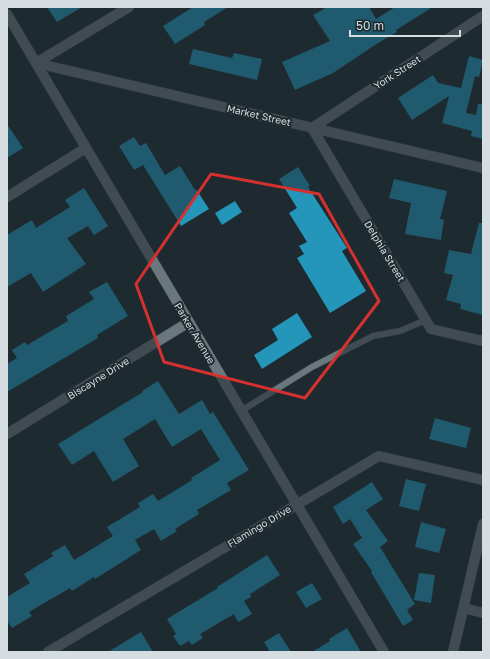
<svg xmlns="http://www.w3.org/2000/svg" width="490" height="659" font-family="'Golos Text',sans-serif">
<rect width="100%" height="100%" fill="#1e2a2f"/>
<path fill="#2396ba" d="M47,7H82L57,22Z
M193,7H228L204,22L205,25L175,44L163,26Z
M327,7H369L376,19L395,7H433L396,30L397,32L378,43L333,73L295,90L282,62L330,41L313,15Z
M193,49L232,58L234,53L262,59L257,80L189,64Z
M469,56L483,60L479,77L475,76L466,113L476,115L478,104H483V139L471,136L472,131L442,123L449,96L412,120L398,98L433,75L438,83L461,88Z
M7,124L23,148L7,158Z
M134,137L140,146L146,143L165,175L180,166L195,190L196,189L209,209L181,226L143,165L134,170L119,146Z
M298,167L310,186L308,187L347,248L342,251L366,291L330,313L297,258L304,254L299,246L307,242L289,213L297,208L279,179Z
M394,179L447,191L440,219L444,220L441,240L405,234L411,203L389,198Z
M84,188L108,226L94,235L88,226L67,238L86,264L43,292L31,273L7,287V235L32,220L36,228L70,207L65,200Z
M235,201L242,212L222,225L215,213Z
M479,223H483V315L460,309L461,304L446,300L453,275L444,273L449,250L471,254Z
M107,282L128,316L97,335L98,338L7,392V364L17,358L12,350L25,342L27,345L68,321L66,316L94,299L89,292Z
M297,313L312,337L262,369L254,355L278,340L272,329Z
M158,381L179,414L202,400L210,414L213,412L249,470L227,483L231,490L197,510L199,514L175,529L177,531L161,541L154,529L135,540L141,550L95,579L94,577L72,591L70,588L29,612L32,616L12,628L7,621V597L30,583L24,574L53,556L51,553L65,545L74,560L113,536L107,527L140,507L138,503L153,494L158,501L192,480L191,478L220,460L201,429L172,447L155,419L123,439L139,466L113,482L94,451L72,465L58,444L143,392L142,391Z
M435,418L471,428L466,448L429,439Z
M406,479L426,484L419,511L399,506Z
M372,482L383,499L366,510L388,541L380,547L415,604L407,610L413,620L403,626L371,572L372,571L353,544L362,538L350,519L343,524L333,507Z
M421,522L446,529L439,553L415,547Z
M267,555L280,575L250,594L251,597L244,601L252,614L238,622L234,614L200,634L203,638L192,645L189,641L180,646L173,636L176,634L167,619L218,588L217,587Z
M419,573L435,575L431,603L414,600Z
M312,583L322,599L306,608L296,592Z
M347,628L361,652H312L330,641L329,639Z
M141,632L153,652H108Z
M279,633L291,652H270L264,642Z"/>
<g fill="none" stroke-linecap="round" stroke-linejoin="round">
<g stroke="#3d484b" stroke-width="7">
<path id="lane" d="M241,411L312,367L373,336L400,331L426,320"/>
</g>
<g stroke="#3d484b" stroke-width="11">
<path id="street" d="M483,16L312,128L431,329L483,341
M36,63L483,168
M36,63L129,7
M7,197L86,148
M7,434L189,322
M464,608L483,613
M48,652L379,456L483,480
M453,652L483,524"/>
</g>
<g stroke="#3d484b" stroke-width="11">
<path id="secondary" d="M7,14L384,652"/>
</g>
<use href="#lane" stroke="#6a777d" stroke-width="6"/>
<use href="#street" stroke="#6a777d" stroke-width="10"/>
<use href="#secondary" stroke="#6a777d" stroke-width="10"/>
</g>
<path d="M0 0H490V659H0ZM211,174L319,194L379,301L305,398L164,362L136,284Z" fill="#1e2a2f" fill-opacity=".55" fill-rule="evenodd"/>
<path fill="none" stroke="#d63131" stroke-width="3" stroke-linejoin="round" d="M211,174L319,194L379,301L305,398L164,362L136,284Z"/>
<g text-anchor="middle" stroke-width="4" stroke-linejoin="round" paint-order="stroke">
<g font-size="10" fill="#d5dde0" stroke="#1e2a2f">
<text transform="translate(397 72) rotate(-33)" y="4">York Street</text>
<text transform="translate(259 115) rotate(13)" y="4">Market Street</text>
<text transform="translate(385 251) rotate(59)" y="4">Delphia Street</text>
<text transform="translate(195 333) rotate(59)" y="4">Parker Avenue</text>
<text transform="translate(98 378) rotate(-32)" y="4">Biscayne Drive</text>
<text transform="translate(259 526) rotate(-31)" y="4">Flamingo Drive</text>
</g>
</g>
<rect width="490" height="659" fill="none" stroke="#d5dde0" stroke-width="16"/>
<path d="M350 30v6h110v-6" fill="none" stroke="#d5dde0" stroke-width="2"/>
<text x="356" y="30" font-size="12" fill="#d5dde0" stroke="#1e2a2f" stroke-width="3" paint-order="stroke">50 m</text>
</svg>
